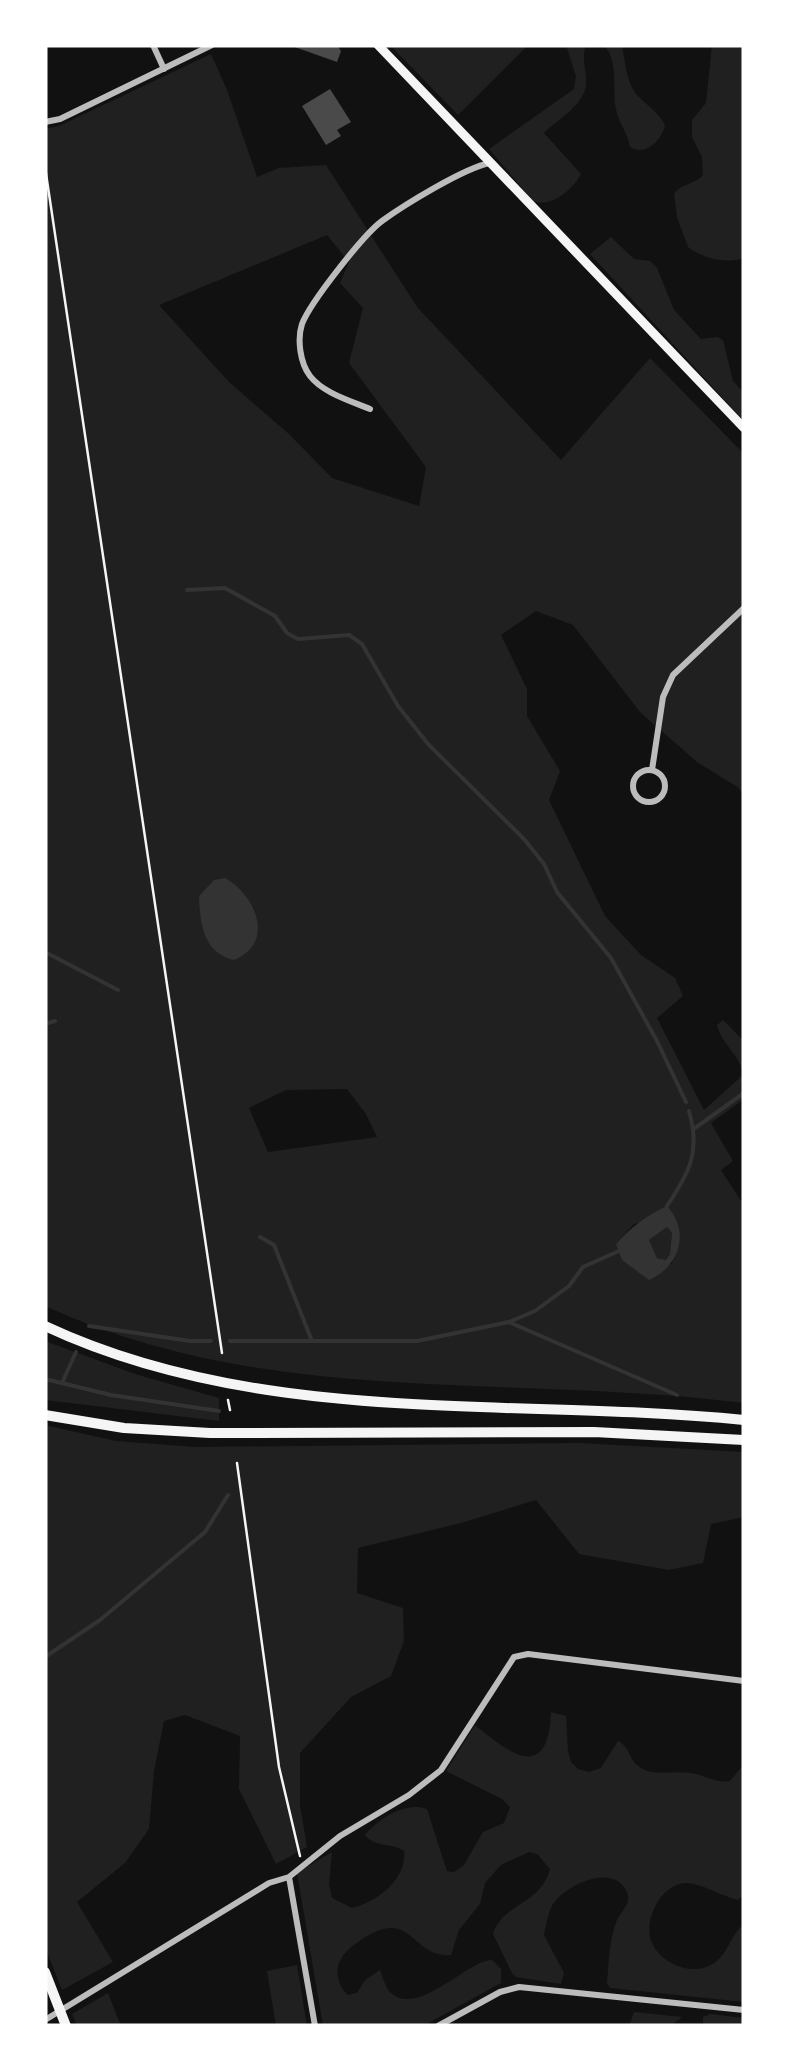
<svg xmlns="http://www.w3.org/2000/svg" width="789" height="2071" font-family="Rubik,sans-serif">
<rect width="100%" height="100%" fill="#111"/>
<path fill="#202020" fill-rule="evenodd" d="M390,45H528L458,115Z
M566,45H586C581,59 587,71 586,85C584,105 557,120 544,133L581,174C572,190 552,208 533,201L489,149L574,89L576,76Z
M604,45H622C625,61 626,81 636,94C646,105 658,111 665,125C662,140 645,157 630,147C628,133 618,122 616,109C612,89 619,62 604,45Z
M712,45H744V258C725,264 704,259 688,247L677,217L674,194C682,183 694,185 703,175L702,157L692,137V120L706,103Z
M211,54L227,90L257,177L279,168L326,165L417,307L561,460L650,358L744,454V798L739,788L697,762L640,712L573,625L536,611L501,635L527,689V716L560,771L549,800L605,916L641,955L675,978L683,996L657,1018L704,1110L743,1075C741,1056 722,1045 717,1025L723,1020L744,1041V1099L711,1123L733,1161L721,1170L741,1201L744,1200V1403C507,1373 270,1409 45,1306V129L59,126ZM327,235L349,262L340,283L363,308L349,363L426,467L419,506L332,478L289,434L229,382L159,305ZM347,1089L366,1114L377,1137L268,1152L249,1108L286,1090ZM645,1222L678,1229L672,1264L616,1244L634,1224Z
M611,237L634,259L650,261L657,268L674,310L701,339L717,337L723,340L733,381L744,393V421L590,254Z
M667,1227L672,1233L670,1254L666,1260L657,1258L649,1240Z
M45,1341L135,1374L219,1398V1421L45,1400Z
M45,1425L116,1441L196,1447L579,1443L744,1452V1517L711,1524L703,1563L669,1570L579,1554L536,1500L461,1523L358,1548L357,1593L403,1608L404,1641L391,1676L351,1697L300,1753V1805L307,1847L276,1864L239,1789L240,1736L185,1715L164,1721L154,1771L149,1829L125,1863L77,1902L113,1962L62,1990L45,1947Z
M551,1712L566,1716L568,1751L571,1762L578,1769L589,1772L601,1768L618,1741C630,1747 628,1757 637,1765C651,1778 674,1770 691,1773C705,1775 716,1784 730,1781L744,1764V1894L738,1900C721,1896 704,1884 686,1883C661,1883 642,1922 652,1943C661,1963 690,1976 711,1965C728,1956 730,1935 744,1924V2002L610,1988L607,1983C609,1964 609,1938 617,1920C621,1911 632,1903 627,1892C613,1862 566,1885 553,1904C548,1912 546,1926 544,1935L564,1973L561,1984L516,1977L512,1973L493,1934C502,1903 540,1906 550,1869L537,1854L529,1852L501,1865L485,1883L480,1904L459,1930L451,1955C410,1959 413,1903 358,1942C349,1948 341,1956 338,1966C336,1978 340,1987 348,1995L357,1993L365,1980L380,1970C383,1977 385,1987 390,1992C417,2019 467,1960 492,1960L501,1969V1983L423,2026H323L297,1873L332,1852L329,1884L332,1898L352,1908C377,1902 407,1879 404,1851C391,1842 375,1848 365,1835C379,1818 406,1801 427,1809L447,1871L454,1872L464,1865L483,1832L504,1823L510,1807L502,1799L446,1771L475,1725C509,1753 548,1784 551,1712Z
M297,1965L307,2026H276L267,1971Z
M108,1993L121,2026H77L72,2014Z
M634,2012L682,2017L670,2026H629Z
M710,2014L744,2018V2026H703V2017Z"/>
<path fill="#333" fill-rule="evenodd" d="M225,878C256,895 276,943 234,960C203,953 200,923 199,896L214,880Z
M667,1206C691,1232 679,1267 649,1280L622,1260L616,1244C630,1228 647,1215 667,1206ZM667,1227L672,1233L670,1254L666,1260L657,1258L649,1240Z"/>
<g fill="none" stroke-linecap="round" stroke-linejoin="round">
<path stroke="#333" stroke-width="4" d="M187,590L225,588L275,616L287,633L298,639L349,635L362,644L398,706L428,744L524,839L544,864L557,892L611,958L657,1041L686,1102
M45,952L118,990
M45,1024L55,1021
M695,1128L744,1093
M667,1206C689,1173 701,1152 689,1111
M260,1237L274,1245L312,1341
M511,1323L677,1395
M89,1326L190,1341H211
M230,1341H417L509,1322L535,1311L569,1286L583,1267L619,1251
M45,1379L111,1395L219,1411
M62,1383L76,1352
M45,1657L100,1620L205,1532L228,1495"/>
</g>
<path fill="#4a4a4a" d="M289,45H337L341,51L337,62Z
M330,89L351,122L337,130L341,136L326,145L302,106Z"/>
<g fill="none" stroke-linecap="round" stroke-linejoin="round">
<path stroke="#f5f5f5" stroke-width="2.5" d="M45,167L222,1353
M228,1400L230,1410
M237,1463L279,1767L300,1856"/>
<path stroke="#bcbcbc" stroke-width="6" d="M153,45L164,69
M45,122L60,119L212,45
M370,409C351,401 323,393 310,376C300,363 297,339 302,324C310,303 363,235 382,221C404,205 464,168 490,163
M633 786a16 16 0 1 1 32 0a16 16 0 1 1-32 0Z
M652,770L663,697L673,675L744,608
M289,1877L315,2026
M45,2020L269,1883L289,1877L340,1836L409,1795L441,1770L514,1657L528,1654L744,1681
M438,2026L500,1992L519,1987L744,2010"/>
<path stroke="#f5f5f5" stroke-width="9" d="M378,45L744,428"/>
<path stroke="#f5f5f5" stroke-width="10" d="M45,1326C263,1428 511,1397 744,1420
M45,1415L124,1428L210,1433L594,1432L744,1440
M45,1972L66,2026"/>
</g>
<rect width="789" height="2071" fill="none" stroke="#ffffff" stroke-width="95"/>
</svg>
